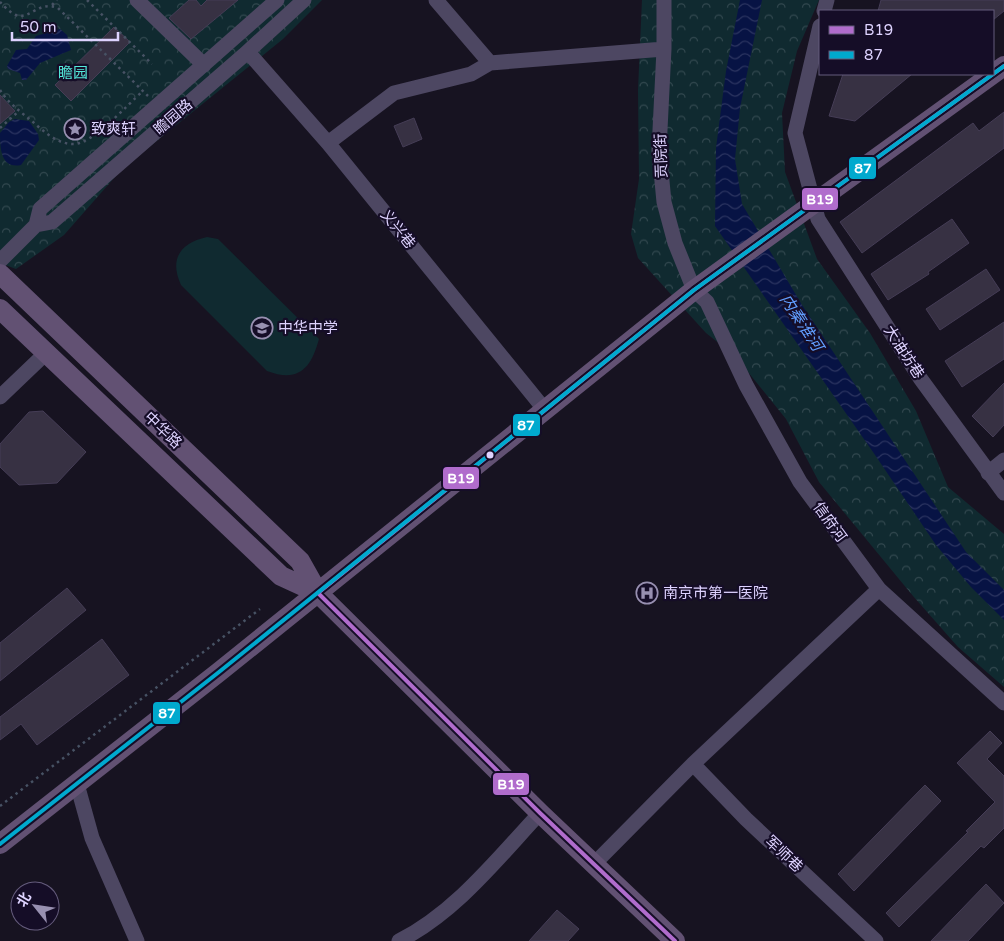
<svg xmlns="http://www.w3.org/2000/svg" width="1004" height="941" font-family="'Varela Round','Noto Sans SC',sans-serif">
<defs>
<pattern id="park-crowns" width="20" height="18" patternUnits="userSpaceOnUse" patternTransform="scale(1.25)"><rect width="20" height="18" fill="#102a30"/><path d="M2 6a3 3 0 1 1 6 0M12 15a3 3 0 1 1 6 0" fill="none" stroke="#32484f"/></pattern>
<pattern id="water-waves" width="16" height="10" patternUnits="userSpaceOnUse" patternTransform="scale(1.25)"><rect width="16" height="10" fill="#071344"/><path d="M0 5q4-4 8 0t8 0" fill="none" stroke="#2b3460"/></pattern>
</defs>
<rect width="100%" height="100%" fill="#171321"/>
<path fill="url(#park-crowns)" d="M0,0H322L283,39L122,169L64,235L16,269L0,263Z
M642,0H819L797,51L782,113L785,172L817,259L870,333L916,411L948,487L1004,534V687L958,647L913,596L819,482L786,419L735,356L706,333L638,258L631,234L639,179L638,90Z"/>
<path fill="#102a30" d="M207,237L218,239L319,339C311,368 299,383 267,371L181,285C169,259 180,243 207,237Z"/>
<path fill="url(#water-waves)" d="M740,0H762L740,108L735,159L742,204L802,305L966,552L1004,590V620L971,587L936,545L873,452L715,226L716,148L726,71Z
M60,29L67,35L71,50L40,63L26,80H22L20,73L8,69L7,66L16,50L27,49L36,36Z
M15,119L29,121L38,134L39,140L21,165C1,169 0,149 0,133L9,122Z"/>
<path fill="#373143" stroke="#453d56" d="M189,0H196L201,6L207,0H238L191,39L169,18Z
M881,0H1004V11L993,20V11H878Z
M114,27L130,42L71,101L55,85Z
M843,74H912L855,121L829,116Z
M0,95L15,111L0,124Z
M1004,112V148L862,253L840,222L973,123L979,131Z
M414,118L422,139L403,147L394,126Z
M952,219L969,243L928,272L929,274L888,300L871,274Z
M986,269L1000,290L940,330L926,309Z
M1004,322V359L962,387L945,361Z
M1004,383V425L993,437L972,416Z
M43,411L86,452L57,483L19,485L0,467V444L29,412Z
M67,588L86,610L0,681V643Z
M102,639L129,675L37,745L21,724L0,740V717Z
M990,731L1002,743L987,759L1004,776V828L984,848L981,846L899,927L886,913L968,832L966,831L995,802L957,763Z
M925,785L941,801L854,891L838,874Z
M986,884L1004,903L968,941H931Z
M557,910L579,929L568,941H529Z"/>
<g fill="none" stroke-linecap="round" stroke-linejoin="round">
<path stroke="#475264" stroke-width="2.5" stroke-dasharray="2.5 4" stroke-linecap="butt" d="M87,0L152,64
M0,2C4,6 10,13 16,15C30,20 39,0 58,8L148,96
M52,5L57,0
M0,90C8,103 21,112 33,122C44,132 58,144 73,144C92,145 128,104 143,91
M0,128L19,111
M0,806L260,609"/>
<path stroke="#4d4762" stroke-width="15" d="M137,0L204,65
M436,0L490,63
M664,0V49L659,150L664,202L675,243L694,290L707,302L746,385L800,482L879,589L1004,703
M824,11L827,0
M820,26L795,133L818,219L920,378L1004,493
M248,52L328,143L545,410
M328,143L394,93L471,74L490,63L664,49
M36,225L52,222L244,55L304,0
M0,261L36,225L40,209L277,0
M0,397L46,353
M988,473L1004,460
M693,764L746,819L876,941
M77,784L92,838L137,941
M594,864L693,764L879,589
M399,941C456,912 497,859 540,813"/>
<path stroke="#625173" stroke-width="20" d="M0,274L300,561L318,593L540,813L675,941
M0,309L281,576L318,593
M0,844L219,672L694,290L1004,66"/>
<g stroke="#150d27" stroke-width="8">
<path id="bus-1" d="M675,941L540,813L318,593L694,290L1004,66"/>
</g>
<g stroke="#150d27" stroke-width="8">
<path id="bus-2" d="M0,844L219,672L694,290L1004,66"/>
</g>
<use href="#bus-1" stroke="#b06ccc" stroke-width="4"/>
<use href="#bus-2" stroke="#00a9ce" stroke-width="4"/>
</g>
<defs>
<g id="sight-ring" transform="scale(1.125)"><circle r="9.5" fill="#150d27" stroke="#9890b1" stroke-width="1.5"/><path d="M0-6L1.8-2.2L6-1.7L2.9 1.2L3.7 5.4L0 3.3L-3.7 5.4L-2.9 1.2L-6-1.7L-1.8-2.2Z" fill="#9890b1"/></g>
<g id="school-ring" transform="scale(1.125)"><circle r="9.5" fill="#150d27" stroke="#9890b1" stroke-width="1.5"/><path d="M0-5L7-2L0 1L-7-2ZM-4 1L0 2.5L4 1V4Q0 6-4 4Z" fill="#9890b1"/></g>
<g id="hospital-ring" transform="scale(1.125)"><circle r="9.5" fill="#150d27" stroke="#9890b1" stroke-width="1.5"/><path d="M-5-5h3v3.5h4V-5h3V5h-3V1.5h-4V5h-3Z" fill="#9890b1"/></g>
</defs>
<g fill-rule="evenodd">
<use href="#sight-ring" x="75" y="129"/>
<use href="#school-ring" x="262" y="328"/>
<use href="#hospital-ring" x="647" y="593"/>
</g>
<circle fill="#ded3ff" stroke="#150d27" stroke-width="2" cx="490" cy="455" r="4.5"/>
<g text-anchor="middle" stroke-width="4.5" stroke-linejoin="round" paint-order="stroke">
<g font-size="15" fill="#54eadb" stroke="#150d27">
<text x="73" y="78">瞻园</text>
</g>
<g font-size="15" fill="#ded3ff" stroke="#150d27">
<text transform="translate(173 117) rotate(-41)" y="5">瞻园路</text>
<text transform="translate(661 156) rotate(-92)" y="5">贡院街</text>
<text transform="translate(398 229) rotate(51)" y="5">义兴巷</text>
<text transform="translate(904 352) rotate(57)" y="5">大油坊巷</text>
<text transform="translate(163 430) rotate(44)" y="5">中华路</text>
<text transform="translate(830 522) rotate(54)" y="5">信府河</text>
<text transform="translate(784 854) rotate(43)" y="5">军师巷</text>
</g>
<g font-size="15" fill="#ded3ff" stroke="#150d27" text-anchor="start">
<text x="91" y="134">致爽轩</text>
<text x="278" y="333">中华中学</text>
<text x="663" y="598">南京市第一医院</text>
</g>
<g font-size="16" font-style="italic" fill="#619eff" stroke="#150d27">
<text transform="translate(802 322) rotate(57)" y="6">内秦淮河</text>
</g>
</g>
<g stroke="#150d27" stroke-width="2">
<rect x="848" y="156" width="29" height="24" rx="5" fill="#00a9ce"/>
<rect x="801" y="187" width="38" height="24" rx="5" fill="#b06ccc"/>
<rect x="512" y="413" width="29" height="24" rx="5" fill="#00a9ce"/>
<rect x="442" y="466" width="38" height="24" rx="5" fill="#b06ccc"/>
<rect x="152" y="701" width="29" height="24" rx="5" fill="#00a9ce"/>
<rect x="492" y="772" width="38" height="24" rx="5" fill="#b06ccc"/>
</g>
<g font-size="14" text-anchor="middle" font-weight="bold" fill="#fff">
<text x="863" y="173">87</text>
<text x="820" y="204">B19</text>
<text x="526" y="430">87</text>
<text x="461" y="483">B19</text>
<text x="167" y="718">87</text>
<text x="511" y="789">B19</text>
</g>
<rect x="819" y="10" width="175" height="65" fill="#150d27" stroke="#655c7d"/>
<rect x="829" y="26" width="25" height="8" fill="#b06ccc" stroke="#655c7d"/>
<text x="864" y="35" font-size="15" fill="#ded3ff">B19</text>
<rect x="829" y="51" width="25" height="8" fill="#00a9ce" stroke="#655c7d"/>
<text x="864" y="60" font-size="15" fill="#ded3ff">87</text>
<g transform="translate(35 906) rotate(300)"><circle r="24" fill="#150d27" stroke="#655c7d"/>
<path d="M0-4L9 19L0 12L-9 19Z" fill="#9890b1"/>
<text y="-8" font-size="14" font-weight="bold" text-anchor="middle" fill="#ded3ff">北</text>
</g>
<path d="M12 32v8h106v-8" fill="none" stroke="#ded3ff" stroke-width="2.5"/>
<text x="20" y="32" font-size="15" fill="#ded3ff" stroke="#150d27" stroke-width="4" paint-order="stroke">50 m</text>
</svg>
